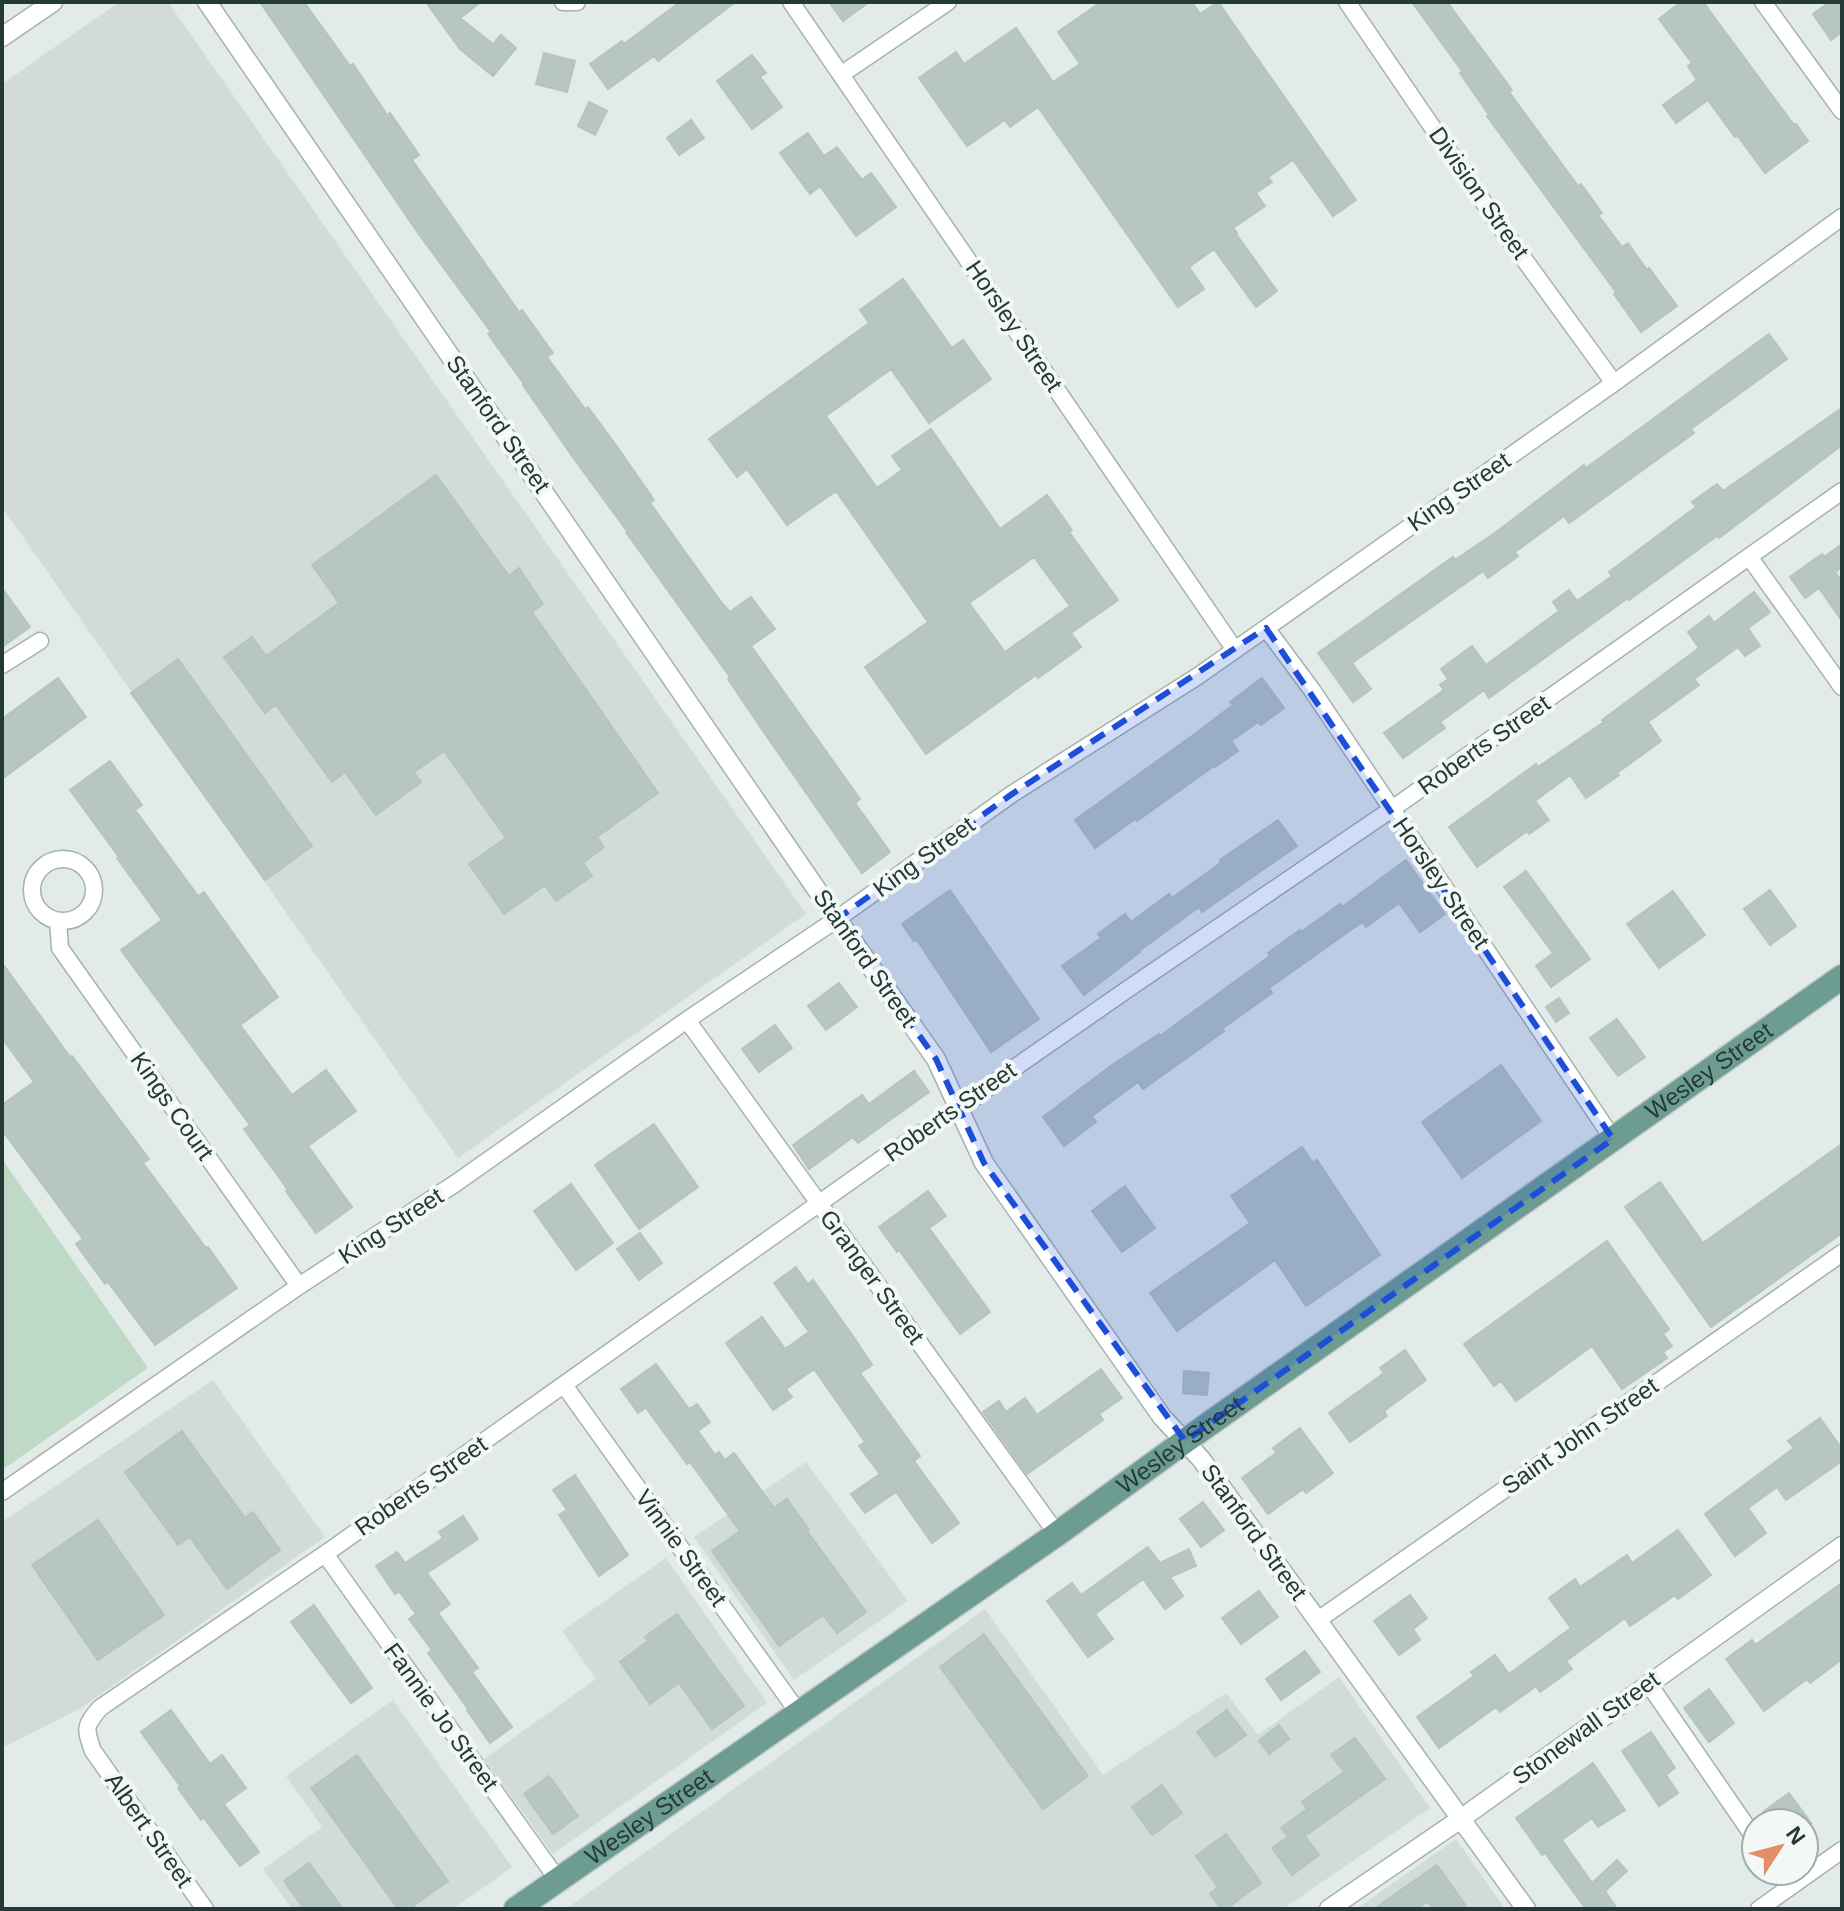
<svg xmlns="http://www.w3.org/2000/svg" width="1844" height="1911" font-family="Helvetica,sans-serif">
<rect width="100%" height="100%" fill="#e3ebe8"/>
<path fill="#d1dbd7" d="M119,2H168L806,914L458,1158L2,507V84Z
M213,1380L325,1537L81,1708L8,1745L2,1747V1522Z
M806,1462L908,1601L794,1680L694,1537Z
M666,1558L767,1703L553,1854L484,1759L596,1679L562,1631Z
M985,1609L1103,1775L1226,1693L1258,1735L1339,1677L1430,1808L1283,1909H566Z
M393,1700L512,1867L453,1909H292L263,1869L322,1827L286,1776Z
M1456,1839L1505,1909H1356Z"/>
<path fill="#bedac7" d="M2,1159L148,1368L2,1470Z"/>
<path fill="#b8c6c1" stroke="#b6c4bf" stroke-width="2" fill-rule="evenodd" d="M260,2H304L350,66L353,64L387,115L390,113L419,155L412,160L519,312L522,310L553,353L547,357L585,409L588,407L618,448L654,500L650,503L721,602L730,612L751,597L775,629L751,646L860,799L855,803L890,852L862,873L761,728L728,679L730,677L626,532L627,531L572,456L523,385L524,384L488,334L491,332L418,233Z
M426,2H481L460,18L493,44L501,35L516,48L493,76L460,49Z
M680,2H735L658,61L654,56L608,89L590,64L622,41L624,44Z
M829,2H869L843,21Z
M1101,2H1192L1200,14L1218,2L1356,200L1333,216L1293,160L1268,177L1272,182L1256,193L1265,206L1233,228L1237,233L1236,234L1277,291L1256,307L1214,249L1189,267L1204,289L1178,307L1038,107L1010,127L1005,120L967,146L919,78L956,52L964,64L1016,28L1053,82L1080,64L1058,32Z
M1412,2H1447L1512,90L1509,92L1578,186L1581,184L1602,213L1598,215L1622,247L1628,243L1647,270L1649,268L1677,306L1641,332L1614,294L1616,292L1487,116L1489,115L1460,73L1462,71Z
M1681,2H1703L1794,125L1796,124L1808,141L1765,173L1737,135L1735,137L1708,100L1676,123L1663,105L1697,80L1688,66L1692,63L1659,19Z
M1830,2H1842V32L1831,40L1813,14Z
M544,53L575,61L567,92L536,84Z
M752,55L766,73L760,77L782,107L752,129L717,81Z
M589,102L607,111L595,135L578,126Z
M691,120L704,138L679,155L667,138Z
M808,133L824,156L837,147L862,180L871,173L896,207L856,236L820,186L810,194L780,153Z
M903,279L952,348L963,340L991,379L929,423L891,369L826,416L877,488L902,470L892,456L931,429L1000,529L1047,495L1072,530L1069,532L1118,600L1071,633L1081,647L1038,678L1036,675L926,754L865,667L928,622L836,491L787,525L747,469L737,477L709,439L869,323L860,310ZM1034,557L1070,606L1005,652L969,603Z
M1769,334L1787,359L1691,429L1694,433L1569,523L1564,516L1515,552L1518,556L1488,578L1483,571L1352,663L1371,689L1353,702L1318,653L1453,557L1455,560L1499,530L1584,465L1586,468Z
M1842,408V445L1719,538L1717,536L1629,600L1628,598L1489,698L1484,690L1440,722L1445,728L1403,758L1384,733L1444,690L1440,685L1448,679L1441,669L1472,646L1486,665L1559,611L1553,602L1569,590L1577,601L1612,576L1609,572L1696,507L1692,502L1717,484L1723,491Z
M436,475L509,576L519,568L543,604L532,612L658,793L597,837L604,847L583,863L592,876L556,901L545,885L504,914L469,864L506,838L444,751L414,772L421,782L376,815L345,772L332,782L276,705L265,713L224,657L252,637L266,656L339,603L312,565Z
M1842,544V567L1835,572L1842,582V621L1819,588L1805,598L1790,577L1822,554L1824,557Z
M2,588L30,627L2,647Z
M1754,592L1770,612L1748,628L1760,646L1745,656L1738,647L1694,679L1699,685L1648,722L1661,741L1617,773L1619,775L1586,798L1570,775L1535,801L1549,820L1529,834L1527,831L1477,867L1449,827L1536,764L1538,767L1604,722L1602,720L1699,648L1688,632L1709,616L1714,623Z
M178,659L312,846L265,880L131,693Z
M58,678L86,717L2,779V719Z
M1262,678L1284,708L1261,725L1258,722L1231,741L1238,751L1215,767L1214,766L1137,821L1135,819L1095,848L1075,820L1192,736L1233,705L1230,702Z
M110,761L142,805L135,810L198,896L204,892L278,997L240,1025L292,1095L326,1070L356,1111L308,1146L352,1207L316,1233L286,1191L288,1190L244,1129L250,1125L121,950L162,920L117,858L119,857L70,790Z
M1278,820L1297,846L1202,912L1199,907L1139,951L1140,952L1084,995L1062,966L1101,938L1098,934L1125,914L1131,922L1169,894L1172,898L1222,862L1220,860Z
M1406,860L1445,914L1420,932L1399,903L1366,927L1362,922L1269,988L1272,993L1223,1028L1224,1031L1188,1057L1143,1089L1138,1082L1092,1116L1096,1122L1064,1146L1043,1117L1112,1065L1159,1034L1160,1036L1270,956L1268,953L1300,930L1301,932L1340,904L1342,907Z
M1526,871L1590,959L1551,987L1536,966L1553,953L1504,887Z
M950,890L1039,1019L991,1052L917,940L914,941L902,924Z
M1770,890L1796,926L1770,945L1744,909Z
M1673,891L1705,935L1659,968L1627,924Z
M2,963L70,1057L72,1056L149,1159L143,1163L206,1248L208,1247L237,1288L155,1345L108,1282L105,1284L76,1244L83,1239L2,1130V1105L34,1082L2,1038Z
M839,983L857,1007L826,1030L808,1006Z
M1559,998L1569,1013L1556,1022L1546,1007Z
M1617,1019L1645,1057L1618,1076L1590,1038Z
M775,1025L792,1048L759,1072L742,1049Z
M1501,1065L1541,1121L1462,1178L1422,1122Z
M914,1071L929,1092L858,1143L853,1137L809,1169L793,1145L862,1095L869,1104Z
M654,1124L698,1187L639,1229L595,1165Z
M1842,1144V1233L1711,1327L1625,1207L1660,1182L1703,1243Z
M1302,1147L1313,1163L1317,1160L1380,1255L1306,1306L1275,1260L1177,1331L1150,1293L1250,1223L1231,1196Z
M571,1184L613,1243L576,1270L534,1211Z
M1125,1186L1155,1228L1122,1252L1092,1211Z
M928,1191L946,1216L929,1228L990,1312L960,1334L899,1250L897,1252L879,1227Z
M640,1233L662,1263L639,1280L617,1249Z
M1607,1241L1669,1329L1663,1334L1672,1346L1663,1352L1667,1358L1622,1389L1592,1346L1516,1401L1501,1381L1494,1386L1464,1344Z
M796,1267L808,1284L813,1280L855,1339L872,1365L860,1373L920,1456L914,1461L959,1523L932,1543L896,1492L865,1513L851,1494L880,1474L859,1446L865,1442L814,1369L786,1389L792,1397L773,1410L726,1343L762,1317L785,1349L809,1332L774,1283Z
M1405,1350L1426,1380L1384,1411L1387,1416L1350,1442L1329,1413L1384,1373L1380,1368Z
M656,1364L689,1409L697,1404L710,1422L698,1431L715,1455L719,1452L725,1460L734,1453L774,1508L787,1499L809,1530L807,1531L866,1612L837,1633L823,1615L779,1646L712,1551L740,1531L690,1462L687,1464L646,1408L638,1413L621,1389Z
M1101,1369L1122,1398L1099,1414L1103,1420L1027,1474L983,1412L999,1401L1006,1412L1025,1398L1037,1415Z
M1184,1371L1209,1373L1207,1395L1183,1393Z
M1820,1418L1842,1449V1461L1786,1500L1777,1487L1748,1508L1766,1533L1735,1556L1705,1514L1794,1448L1788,1441Z
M1300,1428L1333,1473L1306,1493L1303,1489L1268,1514L1242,1478L1276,1453L1273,1448Z
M182,1431L245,1518L253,1512L280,1550L227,1589L190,1537L178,1545L125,1472Z
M575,1475L628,1555L599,1576L559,1515L567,1510L553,1490Z
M1203,1502L1224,1530L1201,1547L1180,1519Z
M463,1516L478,1539L427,1573L450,1604L438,1613L478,1668L472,1672L512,1727L490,1743L467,1710L468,1709L428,1653L432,1650L409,1619L416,1614L399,1591L395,1594L376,1566L397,1552L405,1563L443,1538L439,1532Z
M98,1520L164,1615L98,1660L32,1565Z
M1678,1530L1711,1575L1678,1599L1675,1595L1630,1626L1625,1618L1566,1661L1572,1669L1540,1692L1536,1686L1500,1712L1496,1707L1439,1748L1417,1717L1474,1676L1471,1672L1495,1655L1509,1674L1571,1628L1549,1598L1575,1579L1580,1587L1627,1555L1632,1563Z
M1148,1547L1160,1563L1189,1549L1196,1566L1170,1577L1183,1596L1165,1609L1143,1579L1095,1614L1113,1639L1088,1657L1047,1601L1072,1583L1081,1595Z
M1842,1583V1659L1810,1683L1807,1679L1764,1711L1726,1659L1752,1640L1755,1645Z
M1259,1591L1278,1617L1241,1644L1222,1618Z
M1410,1595L1427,1618L1413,1629L1420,1640L1399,1655L1374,1621Z
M314,1605L372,1688L351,1703L291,1622Z
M677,1614L744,1706L712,1729L679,1683L650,1704L620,1662L648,1641L645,1637Z
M984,1634L1088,1776L1043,1809L940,1667Z
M1305,1651L1320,1672L1281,1700L1266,1679Z
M1709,1689L1734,1723L1709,1742L1684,1708Z
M171,1710L210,1764L222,1755L246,1788L224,1804L259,1852L240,1866L204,1818L201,1820L178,1788L180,1786L141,1732Z
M1227,1710L1246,1735L1215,1757L1197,1732Z
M1279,1725L1289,1739L1269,1754L1259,1741Z
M1651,1732L1675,1768L1666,1775L1678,1793L1659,1806L1622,1751Z
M1355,1738L1385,1779L1305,1836L1319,1855L1292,1875L1272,1848L1288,1837L1281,1828L1307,1809L1302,1802L1344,1772L1331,1755Z
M357,1755L448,1881L409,1909H398L311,1788Z
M1593,1763L1625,1810L1598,1827L1592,1818L1562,1840L1592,1883L1617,1860L1627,1871L1605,1891L1617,1909H1586L1545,1853L1542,1855L1516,1818Z
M549,1776L578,1816L553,1834L524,1794Z
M1162,1785L1182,1813L1152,1835L1132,1807Z
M1789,1793L1811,1823H1771L1763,1812Z
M1226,1834L1261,1883L1226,1909H1221L1210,1894L1218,1887L1196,1856Z
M309,1863L343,1909H304L284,1881Z
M1437,1865L1468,1909H1433L1428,1901L1417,1909H1374Z"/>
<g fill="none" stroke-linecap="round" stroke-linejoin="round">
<g stroke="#a6b2af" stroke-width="19">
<path id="minor" d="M563,2H577
M791,2L1235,650
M1347,2L1497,222L1614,383
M1763,2L1842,111
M842,74L948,2
M1750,558L1842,687
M1266,628L1312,690L1613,1139
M2,665L40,641
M32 890a31 31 0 1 1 62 0a31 31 0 1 1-62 0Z
M58,921L60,948L299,1286
M687,1020L1057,1534
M564,1385L798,1712
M2,1492L299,1286L456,1183L687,1020L837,919L1012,794L1198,676L1614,383L1842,217
M325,1554L558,1880
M1318,1620L1842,1253
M1648,1683L1756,1840
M1778,1871L1789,1887
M205,1909L93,1751C85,1728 84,1727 100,1708L335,1547L883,1158L959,1109L1020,1064L1125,991L1392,809L1842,491
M1759,1909L1842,1850"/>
</g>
<g stroke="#a6b2af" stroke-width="21">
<path id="tertiary" d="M207,2L837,919L936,1059L984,1163L1162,1417L1201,1459L1526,1909
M2,37L53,2
M1329,1909L1462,1818L1842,1546"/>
</g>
<g stroke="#c2c8c7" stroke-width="27">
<g id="primary">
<path id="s1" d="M516,1909L1057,1534L1185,1441L1842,977"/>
</g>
</g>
<use href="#minor" stroke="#fff" stroke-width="16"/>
<use href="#tertiary" stroke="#fff" stroke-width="18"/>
<use href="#primary" stroke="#6c9c92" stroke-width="24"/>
</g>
<path fill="#1d4ed8" fill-opacity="0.2" stroke="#1d4ed8" stroke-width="6" stroke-dasharray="16 10" stroke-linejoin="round" d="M1266,628L1613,1139L1185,1441L984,1163L936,1059L837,919L1012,794Z"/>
<g text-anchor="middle" stroke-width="8" stroke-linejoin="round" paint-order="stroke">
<g font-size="24" fill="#243a36" stroke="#f3f8f6">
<text transform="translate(1479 193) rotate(55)" y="8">Division Street</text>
<text transform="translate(1014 326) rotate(56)" y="8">Horsley Street</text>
<text transform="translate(498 424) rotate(55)" y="8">Stanford Street</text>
<text transform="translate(1459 492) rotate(-35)" y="8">King Street</text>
<text transform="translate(1484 745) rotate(-35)" y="8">Roberts Street</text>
<text transform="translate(924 857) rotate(-36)" y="8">King Street</text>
<text transform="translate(1441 883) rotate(56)" y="8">Horsley Street</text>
<text transform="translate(865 958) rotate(55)" y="8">Stanford Street</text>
<text dy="8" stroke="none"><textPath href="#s1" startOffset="1458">Wesley Street</textPath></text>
<text transform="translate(172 1106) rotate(55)" y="8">Kings Court</text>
<text transform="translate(950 1112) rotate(-35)" y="8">Roberts Street</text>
<text transform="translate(391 1226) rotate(-33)" y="8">King Street</text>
<text transform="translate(872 1277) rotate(54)" y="8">Granger Street</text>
<text transform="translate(1580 1436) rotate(-35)" y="8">Saint John Street</text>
<text dy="8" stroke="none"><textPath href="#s1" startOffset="810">Wesley Street</textPath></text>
<text transform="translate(421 1486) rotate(-35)" y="8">Roberts Street</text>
<text transform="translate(1254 1532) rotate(54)" y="8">Stanford Street</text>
<text transform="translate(681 1548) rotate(54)" y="8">Vinnie Street</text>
<text transform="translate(441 1717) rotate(54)" y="8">Fannie Jo Street</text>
<text transform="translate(1586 1728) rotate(-36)" y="8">Stonewall Street</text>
<text dy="8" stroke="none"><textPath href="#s1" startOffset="162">Wesley Street</textPath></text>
<text transform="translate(149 1830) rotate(55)" y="8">Albert Street</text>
</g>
</g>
<rect width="1844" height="1911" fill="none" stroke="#243a36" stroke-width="8"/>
<g transform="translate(1780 1847) rotate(54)"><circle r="38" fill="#f3f8f6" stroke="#a0aca9" stroke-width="2"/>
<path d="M0-6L14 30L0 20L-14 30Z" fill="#e38d69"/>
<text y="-12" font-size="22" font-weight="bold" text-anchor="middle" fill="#243a36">N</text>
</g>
</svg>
